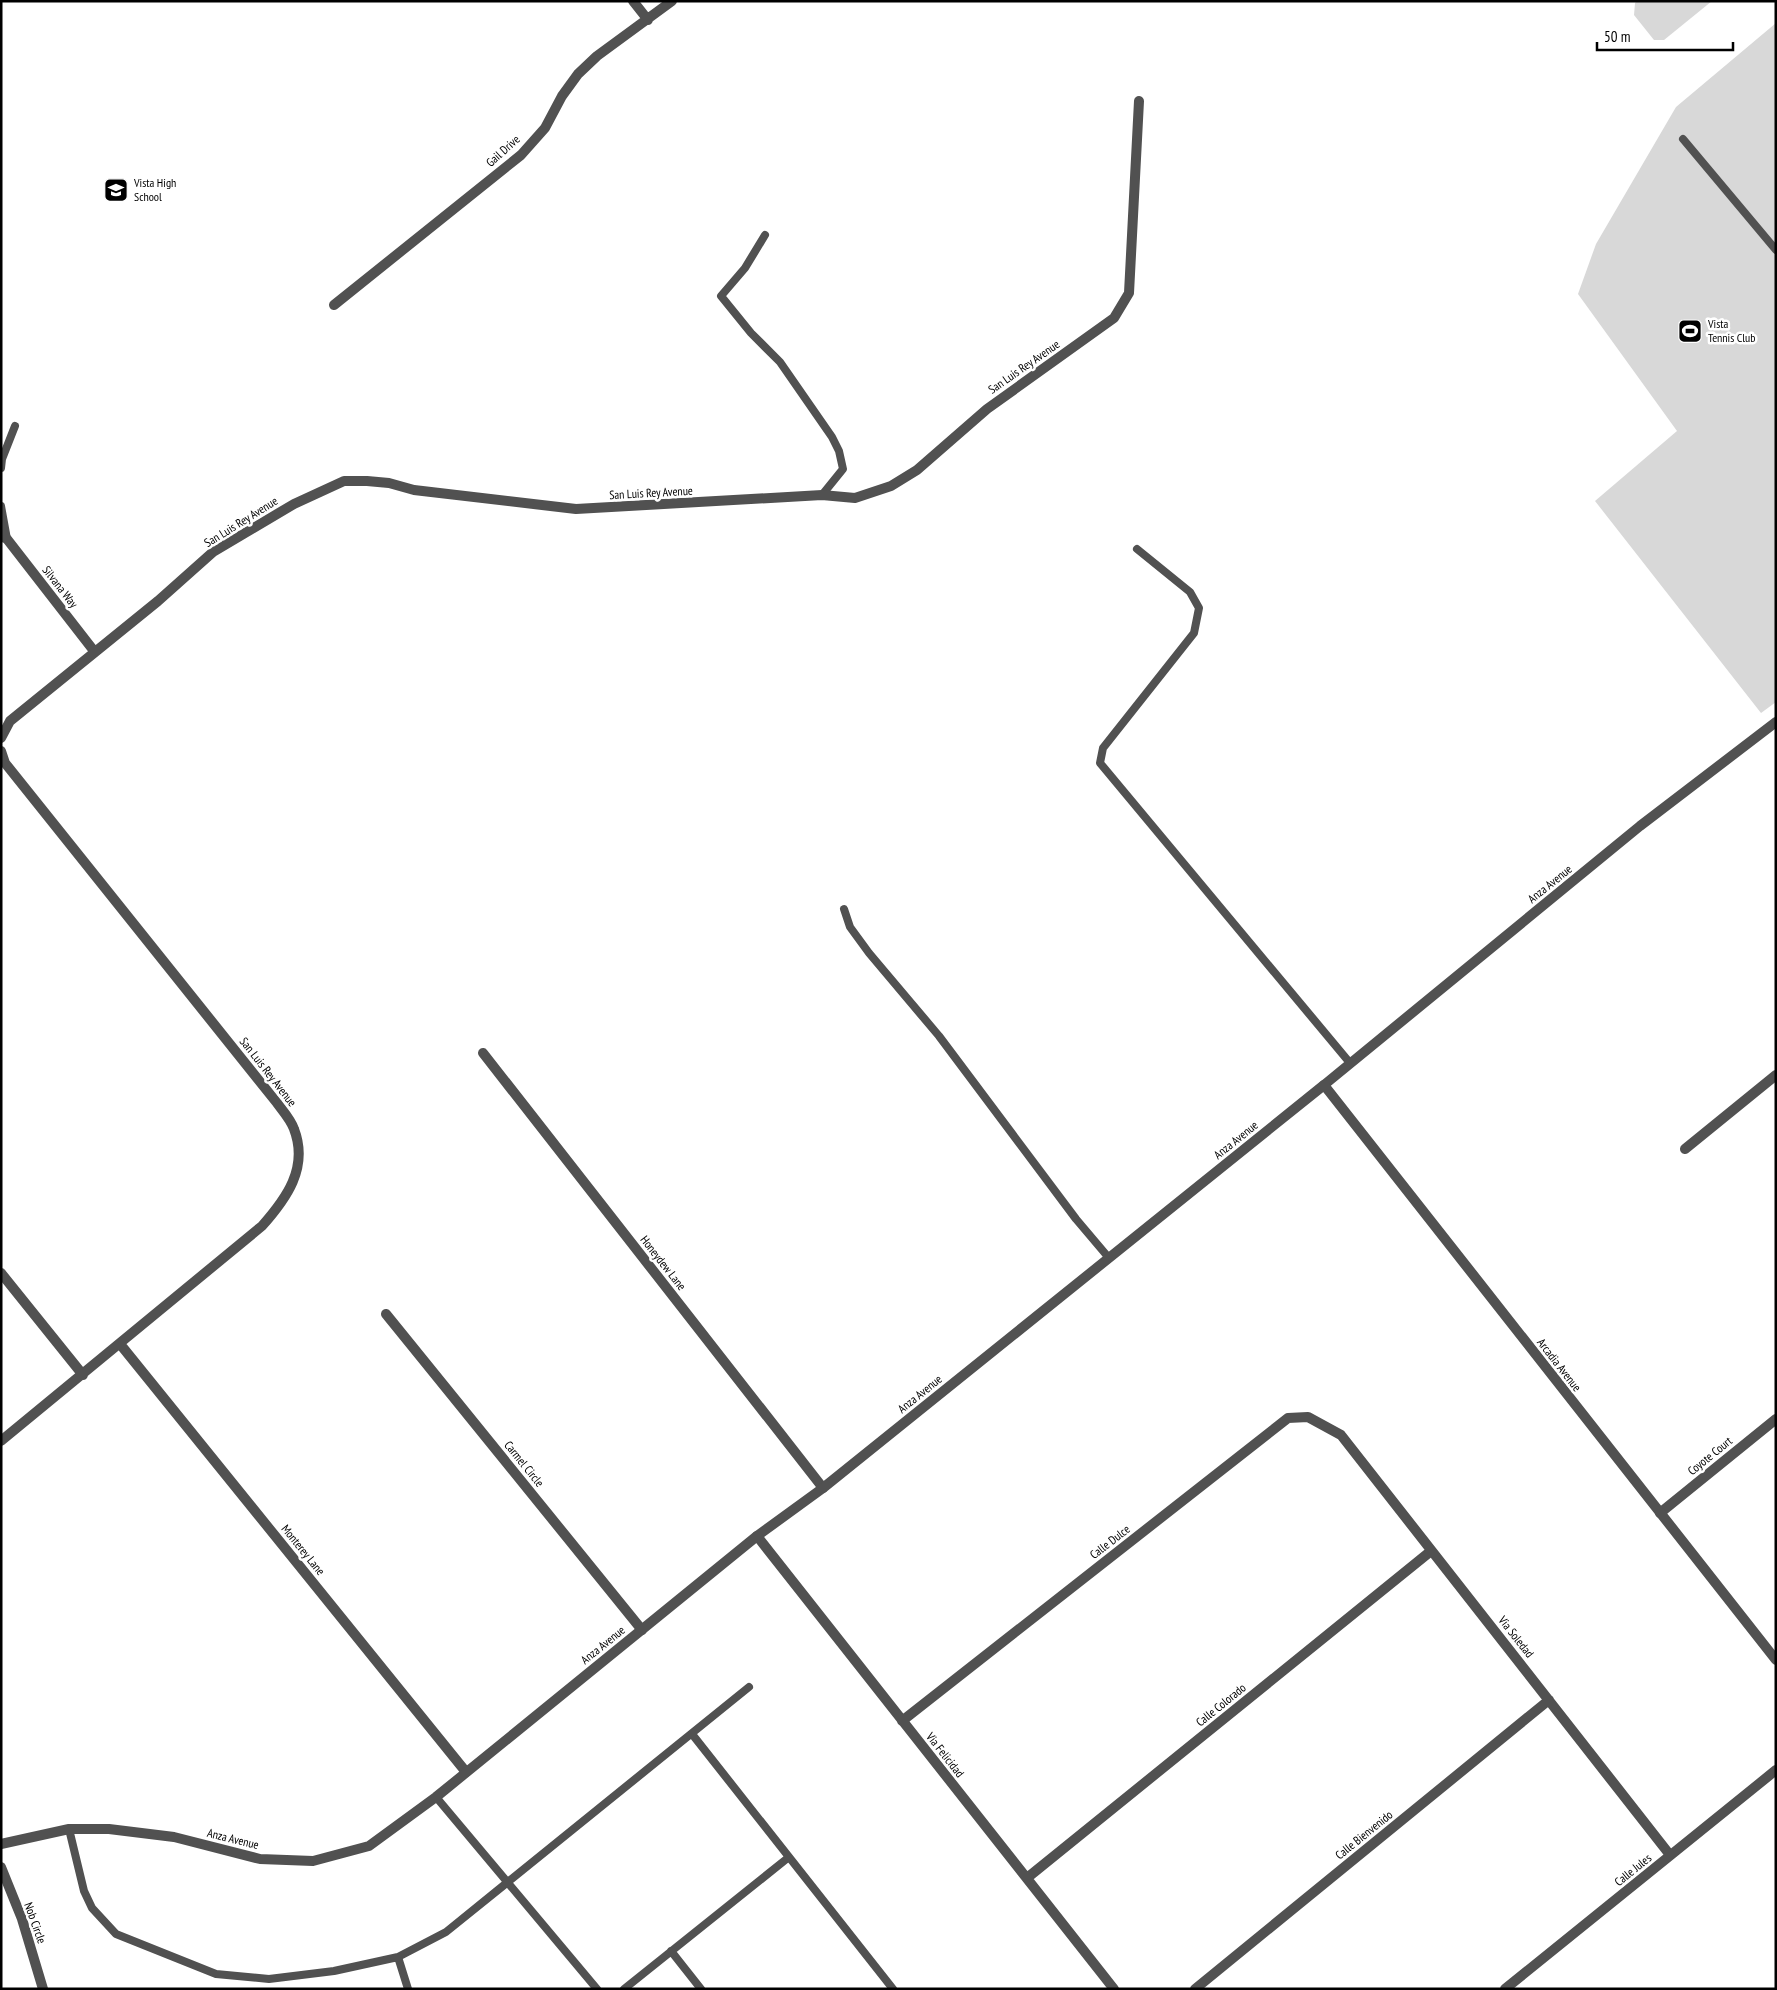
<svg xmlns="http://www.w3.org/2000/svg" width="1777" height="1990" font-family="'PT Sans Narrow',sans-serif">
<rect width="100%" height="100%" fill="#fff"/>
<path fill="#d8d8d8" d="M1637,1H1712L1664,40H1654L1634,15L1635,3Z
M1776,23V702L1761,713L1595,501L1677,431L1578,294L1596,244L1676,107Z"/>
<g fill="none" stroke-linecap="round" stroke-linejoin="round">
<path stroke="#515151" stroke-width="8" d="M1683,139L1776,250
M765,235L745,268L721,296L751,333L780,362L832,437L839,451L843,469L822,495
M1,468L2,459L15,426
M1,506L7,539L1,538
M1137,549L1190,592L1199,608L1194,633L1103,748L1100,763L1350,1063
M844,909L850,927L869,953L939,1036L1076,1219L1109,1258
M692,1734L893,1989
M436,1797L597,1989
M69,1829L84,1891L92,1908L116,1934L216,1974L269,1979L334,1971L398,1957L446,1932L749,1687
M671,1951L701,1989
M398,1957L408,1989
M624,1989L789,1857"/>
<path stroke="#515151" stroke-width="10" d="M633,1L648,20
M334,305L521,155L545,128L562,96L578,74L597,56L672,1
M7,539L94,651
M1,738L10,721L158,601L213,552L294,504L344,481H367L389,483L414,490L576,509L822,495L855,498L891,486L917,470L987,409L1114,318L1129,293L1139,101
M1,751L5,763L277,1103C283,1111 291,1120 294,1129C309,1168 286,1199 262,1226L1,1441
M483,1053L823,1488
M1324,1085L1640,826L1776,722
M1685,1149L1776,1075
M1,1273L83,1375
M386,1314L642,1630
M120,1344L466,1772
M1660,1513L1776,1419
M757,1536L1114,1989
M902,1721L1288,1418L1308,1417L1341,1435L1670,1855
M1,1867L22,1919L43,1989
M1027,1878L1431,1551
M1195,1989L1549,1700
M1505,1989L1776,1770"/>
<path stroke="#515151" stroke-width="10" d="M1,1844L69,1829H109L174,1837L260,1859L313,1861L369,1846L436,1797L757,1536L823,1488L1324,1085L1776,1660"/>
</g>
<defs>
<g id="school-square" transform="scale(1.25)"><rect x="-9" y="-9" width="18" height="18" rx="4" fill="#000" stroke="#fff"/><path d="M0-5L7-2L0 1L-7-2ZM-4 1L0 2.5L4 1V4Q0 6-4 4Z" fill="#fff"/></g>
<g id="stadium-square" transform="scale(1.25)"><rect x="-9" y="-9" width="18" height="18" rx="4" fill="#000" stroke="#fff"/><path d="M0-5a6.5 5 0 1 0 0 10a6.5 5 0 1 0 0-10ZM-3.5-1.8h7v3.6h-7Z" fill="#fff"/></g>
</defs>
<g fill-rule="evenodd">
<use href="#school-square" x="116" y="190"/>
<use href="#stadium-square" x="1690" y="331"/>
</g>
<g text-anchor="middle" stroke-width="5" stroke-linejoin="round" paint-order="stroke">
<g font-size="12" fill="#000" stroke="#fff">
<text transform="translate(503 151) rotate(-42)" y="4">Gail Drive</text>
<text transform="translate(1024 367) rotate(-35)" y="4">San Luis Rey Avenue</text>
<text transform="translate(651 493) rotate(-3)" y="4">San Luis Rey Avenue</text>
<text transform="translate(241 522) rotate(-32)" y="4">San Luis Rey Avenue</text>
<text transform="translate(60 587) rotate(52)" y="4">Silvana Way</text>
<text transform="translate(1550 884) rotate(-39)" y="4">Anza Avenue</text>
<text transform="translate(268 1072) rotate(52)" y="4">San Luis Rey Avenue</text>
<text transform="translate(1236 1140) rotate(-39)" y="4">Anza Avenue</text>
<text transform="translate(663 1263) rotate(52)" y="4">Honeydew Lane</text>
<text transform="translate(1559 1365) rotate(52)" y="4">Arcadia Avenue</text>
<text transform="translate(920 1394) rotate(-39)" y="4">Anza Avenue</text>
<text transform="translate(1710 1456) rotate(-39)" y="4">Coyote Court</text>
<text transform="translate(524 1464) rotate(51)" y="4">Carmel Circle</text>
<text transform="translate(1110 1542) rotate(-38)" y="4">Calle Dulce</text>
<text transform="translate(303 1550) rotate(51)" y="4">Monterey Lane</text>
<text transform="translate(1516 1637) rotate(52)" y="4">Via Soledad</text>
<text transform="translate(603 1645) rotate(-39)" y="4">Anza Avenue</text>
<text transform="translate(1221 1705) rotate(-39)" y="4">Calle Colorado</text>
<text transform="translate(945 1755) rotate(52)" y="4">Via Felicidad</text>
<text transform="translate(1364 1835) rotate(-39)" y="4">Calle Bienvenido</text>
<text transform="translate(233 1839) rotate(14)" y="4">Anza Avenue</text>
<text transform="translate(1633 1870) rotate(-39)" y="4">Calle Jules</text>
<text transform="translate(35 1923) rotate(70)" y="4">Nob Circle</text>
</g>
<g font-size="12" fill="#000" stroke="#fff" text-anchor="start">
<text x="134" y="187">Vista High<tspan x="134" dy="14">School</tspan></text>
<text x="1708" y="328">Vista<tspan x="1708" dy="14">Tennis Club</tspan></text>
</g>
</g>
<rect width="1777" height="1990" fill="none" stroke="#000000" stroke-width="5"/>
<path d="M1597 42v8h136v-8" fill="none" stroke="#000000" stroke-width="2.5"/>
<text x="1604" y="42" font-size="15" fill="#000000" stroke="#ffffff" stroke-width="4" paint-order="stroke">50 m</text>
</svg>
